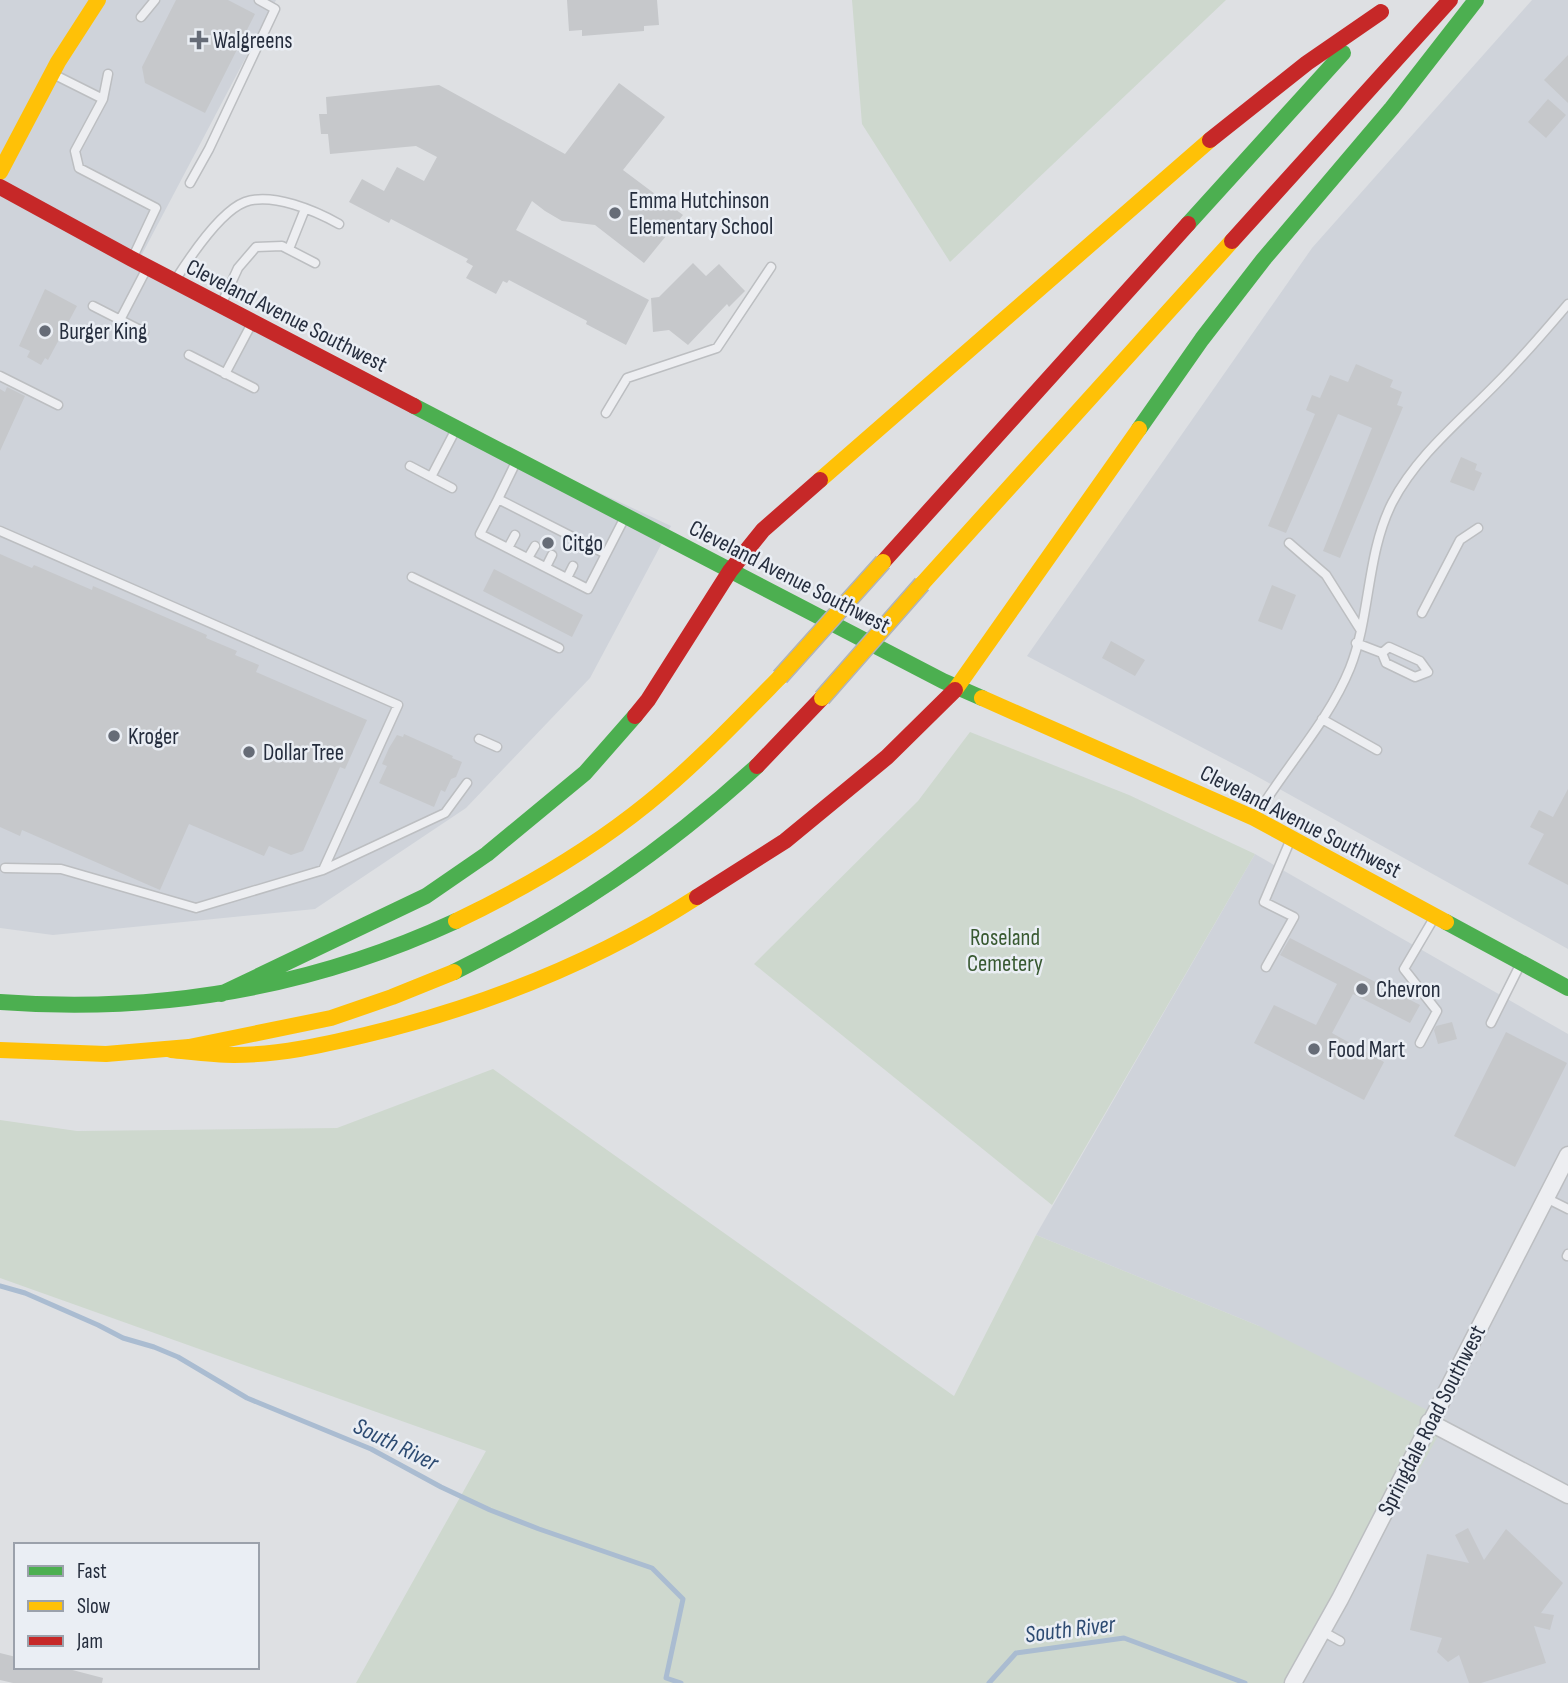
<svg xmlns="http://www.w3.org/2000/svg" width="1568" height="1683" font-family="'Sofia Sans Condensed',sans-serif">
<rect width="100%" height="100%" fill="#dee0e3"/>
<path fill="#cfd3da" d="M0,0H276L140,258L322,363L671,526L590,678L466,808L315,909L53,935L0,928Z
M1532,0H1568V949L1249,772L1027,656L1312,248Z
M1255,854L1568,1034V1683H1303L1343,1605L1259,1326L1036,1235Z"/>
<path fill="#ced8ce" d="M852,0H1226L950,262L862,124Z
M970,732L1129,795L1255,854L1052,1205L754,964L918,801Z
M493,1069L954,1396L1036,1235L1259,1326L1447,1420L1343,1605L1303,1683H356L486,1451L0,1278V1120L77,1131L337,1128Z"/>
<g fill="none" stroke-linecap="round" stroke-linejoin="round">
<path stroke="#aabcd1" stroke-width="5" d="M0,1286L25,1293L98,1325L123,1338L154,1347L178,1357L247,1398L371,1449L441,1487L490,1510L539,1529L652,1568L683,1599L666,1678L681,1683
M989,1683L1016,1653L1124,1638L1245,1683"/>
</g>
<path fill="#c6c8cb" d="M176,0H228L255,14L205,113L145,83L142,67Z
M567,0H657L659,25L644,26V31L582,36V30L569,31Z
M1568,55V103L1544,80Z
M619,83L665,117L623,170L683,215L644,263L595,225L562,221L545,211L532,201L516,230L649,300L626,345L586,324L587,321L509,280L507,283L503,281L496,294L466,278L473,266L466,262L468,259L391,219L389,223L349,202L362,179L384,191L397,167L424,181L437,157L416,146L330,154L328,134H321L319,114H327L326,97L439,85L565,154Z
M1548,99L1566,115L1546,138L1528,122Z
M693,263L706,276L719,264L745,291L729,307L727,304L688,345L669,330L653,332L651,298L659,297Z
M45,289L77,306L48,360L45,358L41,365L27,357L30,351L19,346Z
M1356,364L1393,380L1390,387L1402,392L1397,405L1403,407L1340,558L1323,551L1372,428L1338,414L1286,533L1268,526L1315,414L1306,410L1312,395L1320,398L1330,375L1348,382Z
M7,387L25,396L0,451V389L5,392Z
M1461,457L1477,464L1475,470L1482,473L1474,491L1450,482Z
M0,554L32,568L34,565L92,590L93,586L207,635L206,638L237,651L235,655L259,665L256,672L367,720L345,769L340,767L303,851L291,855L269,846L264,856L189,824L160,890L22,830L20,836L0,827Z
M494,569L583,615L572,637L483,591Z
M1272,585L1296,595L1282,630L1258,621Z
M1111,641L1145,660L1135,676L1102,658Z
M404,734L453,756L452,758L462,762L456,777L451,779L445,792L441,790L434,807L379,783L387,766L382,764L389,748L397,735L403,737Z
M1568,789V885L1528,864L1544,834L1530,827L1539,810L1553,817Z
M1290,938L1420,1005L1410,1023L1353,994L1332,1033L1384,1062L1364,1100L1254,1043L1274,1005L1316,1025L1337,984L1280,955Z
M1452,1022L1457,1039L1438,1044L1434,1030L1436,1026Z
M1506,1032L1567,1063L1515,1167L1454,1136Z
M1468,1528L1484,1560L1506,1529L1563,1583L1541,1613L1554,1615L1550,1630L1534,1626L1546,1663L1481,1683H1469L1459,1655L1448,1662L1437,1652L1442,1638L1410,1630L1427,1554L1469,1563L1455,1535Z
M0,1653L16,1657V1667H61L103,1678L102,1683H13L0,1680Z"/>
<g fill="none" stroke-linecap="round" stroke-linejoin="round">
<g stroke="#bcbec1" stroke-width="11">
<path id="lane" d="M141,17L155,0
M108,74L103,99L75,151L79,168L156,208L133,257
M55,75L103,99
M190,183L209,149L275,9L259,0
M289,249L305,209
M176,279C190,257 221,211 245,202C272,192 316,211 339,224
M222,303L238,268L256,247L282,246L315,263
M93,306L144,332
M120,320L146,270
M189,355L254,388
M225,374L251,325
M0,376L58,405
M606,413L627,378L717,348L771,267
M516,462L498,499L606,554L624,519
M410,466L452,488
M431,477L455,431
M498,499L480,534L588,589L606,554
M0,531L398,705L323,870L196,908L61,869L5,868
M1289,543L1326,575L1360,629
M508,548L515,535
M528,558L535,546
M546,567L552,555
M412,577L559,648
M567,578L573,566
M1422,613L1460,540L1478,528
M1356,643L1382,653L1386,663L1415,677L1428,672L1420,661L1389,647L1382,653
M1322,719L1377,750
M479,739L497,747
M1256,816C1286,766 1328,722 1350,668C1371,615 1366,555 1392,503C1417,455 1460,421 1497,383C1522,358 1545,331 1568,304
M323,870L445,813L467,783
M1266,967L1294,917L1264,902L1290,841
M1491,1023L1520,965
M1420,1043L1437,1011L1404,969L1434,918
M1546,1198L1568,1209
M1567,1256L1568,1254
M1322,1631L1340,1641"/>
</g>
<g stroke="#bcbec1" stroke-width="19">
<path id="street" d="M1429,1422L1568,1495
M1293,1683L1340,1599L1568,1155"/>
</g>
<use href="#lane" stroke="#edeef1" stroke-width="8"/>
<use href="#street" stroke="#edeef1" stroke-width="16"/>
<path stroke="#4caf50" stroke-width="16" d="M1188,224L1343,53
M414,406L943,681L982,698
M1139,429L1202,339L1263,260L1392,108L1476,0
M1446,922L1568,988
M454,972C568,916 663,852 757,766
M221,994L426,896L487,854L585,773L635,716
M0,1002C159,1014 311,988 456,921"/>
<path stroke="#ffc107" stroke-width="16" d="M0,172L58,62L98,0
M820,480L1210,140
M922,584L1232,241
M955,690L1139,429
M982,698L1254,818L1446,922
M456,921C523,889 590,850 648,803C695,765 737,721 780,677
M0,1050L106,1054L189,1047L331,1018L392,997L454,972
M171,1050C192,1052 213,1055 234,1055C279,1055 323,1045 365,1035C482,1007 596,962 697,897"/>
<path stroke="#c62828" stroke-width="16" d="M1210,140L1307,63L1381,12
M0,187L132,259L414,406
M1232,241L1450,0
M883,562L1188,224
M635,716L648,700L730,571L763,530L820,480
M757,766L822,698
M697,897L785,841L887,757L955,690"/>
<g stroke="#b0b3b8" stroke-width="19" stroke-linecap="butt">
<path id="slow-bridge" d="M780,677L883,562
M822,698L922,584"/>
</g>
<use href="#slow-bridge" stroke="#ffc107" stroke-width="16"/>
</g>
<g fill="#666c77" stroke="#eaeef4" stroke-width="2.5">
<path d="M195.5 29.5h7v7h7v7h-7v7h-7v-7h-7v-7h7z"/>
<circle cx="615" cy="213" r="7"/>
<circle cx="45" cy="331" r="7"/>
<circle cx="548" cy="543" r="7"/>
<circle cx="114" cy="736" r="7"/>
<circle cx="249" cy="752" r="7"/>
<circle cx="1362" cy="989" r="7"/>
<circle cx="1314" cy="1049" r="7"/>
</g>
<g text-anchor="middle" stroke-width="5" stroke-linejoin="round" paint-order="stroke">
<g font-size="23" fill="#252d3d" stroke="#eaeef4" text-anchor="start">
<text x="213" y="48">Walgreens</text>
<text x="629" y="208">Emma Hutchinson<tspan x="629" dy="26">Elementary School</tspan></text>
<text x="59" y="339">Burger King</text>
<text x="562" y="551">Citgo</text>
<text x="128" y="744">Kroger</text>
<text x="263" y="760">Dollar Tree</text>
<text x="1376" y="997">Chevron</text>
<text x="1328" y="1057">Food Mart</text>
</g>
<g font-size="23" fill="#252d3d" stroke="#eaeef4">
<text transform="translate(287 315) rotate(27)" y="8">Cleveland Avenue Southwest</text>
<text transform="translate(790 576) rotate(27)" y="8">Cleveland Avenue Southwest</text>
<text transform="translate(1301 821) rotate(27)" y="8">Cleveland Avenue Southwest</text>
<text transform="translate(1431 1420) rotate(-63)" y="8">Springdale Road Southwest</text>
</g>
<g font-size="23" fill="#385931" stroke="#eaeef4">
<text x="1005" y="945">Roseland<tspan x="1005" dy="26">Cemetery</tspan></text>
</g>
<g font-size="24" font-style="italic" fill="#2d4b72" stroke="#eaeef4">
<text transform="translate(396 1444) rotate(26)" y="8">South River</text>
<text transform="translate(1070 1629) rotate(-7)" y="8">South River</text>
</g>
</g>
<rect x="14" y="1543" width="245" height="126" fill="#eaeef4" stroke="#9ba1ab" stroke-width="2"/>
<rect x="28" y="1566" width="35" height="10" fill="#4caf50" stroke="#9ba1ab" stroke-width="2"/>
<text x="77" y="1578" font-size="21" fill="#252d3d">Fast</text>
<rect x="28" y="1601" width="35" height="10" fill="#ffc107" stroke="#9ba1ab" stroke-width="2"/>
<text x="77" y="1613" font-size="21" fill="#252d3d">Slow</text>
<rect x="28" y="1636" width="35" height="10" fill="#c62828" stroke="#9ba1ab" stroke-width="2"/>
<text x="77" y="1648" font-size="21" fill="#252d3d">Jam</text>
</svg>
